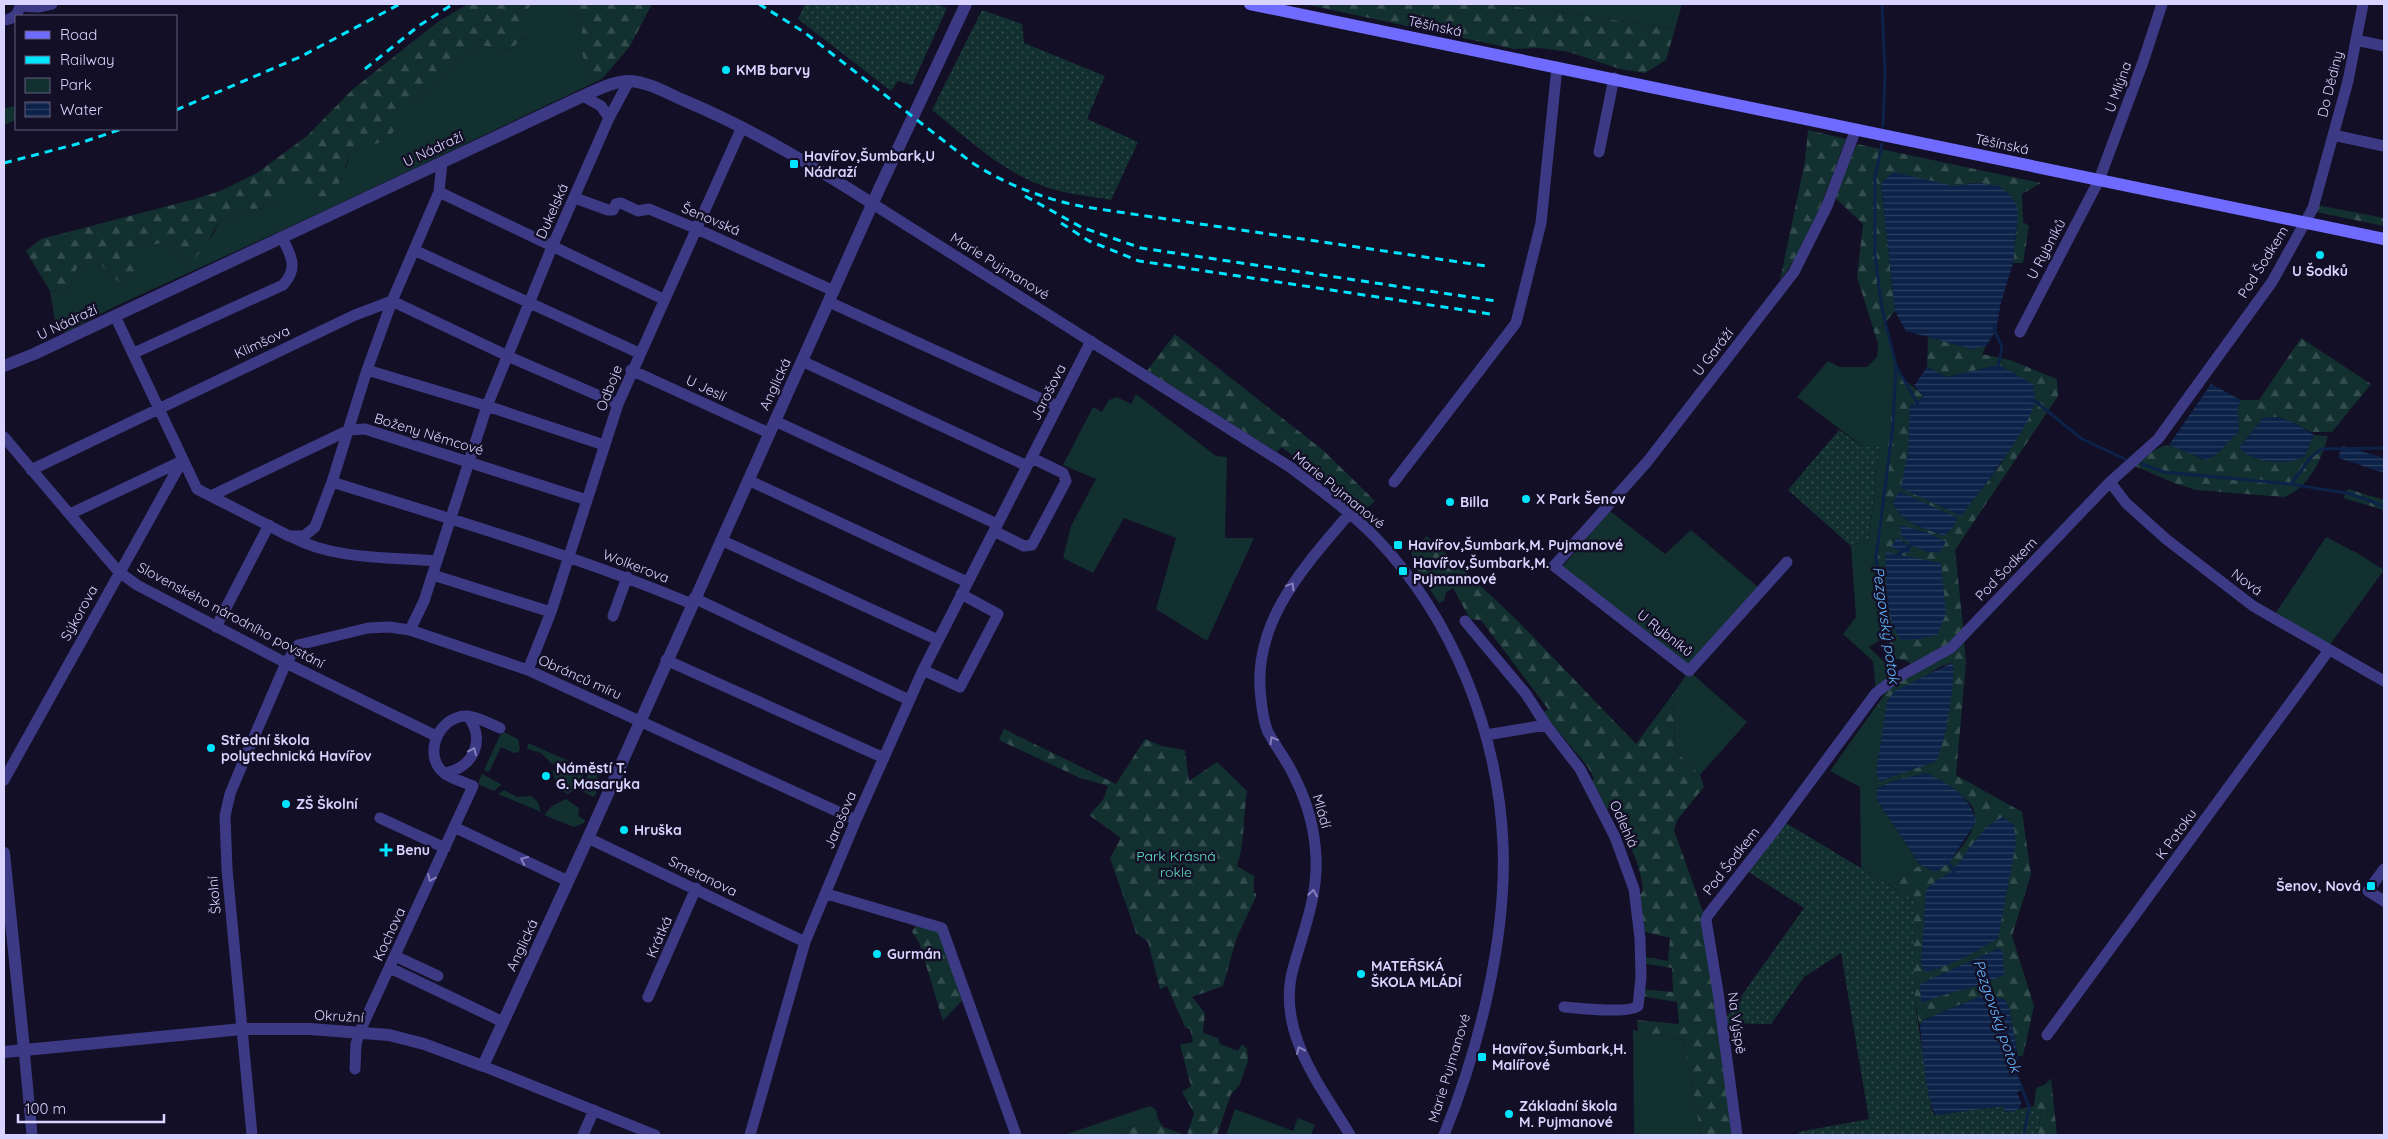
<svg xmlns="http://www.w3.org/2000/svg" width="2388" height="1139" font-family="Quicksand,sans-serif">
<defs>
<pattern id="forest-firs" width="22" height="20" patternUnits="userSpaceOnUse" patternTransform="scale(1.25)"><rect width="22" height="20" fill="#12302f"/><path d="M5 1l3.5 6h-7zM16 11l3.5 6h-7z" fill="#344d4e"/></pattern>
<pattern id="garden-dots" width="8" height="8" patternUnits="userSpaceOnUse" patternTransform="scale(1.25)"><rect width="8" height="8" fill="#12302f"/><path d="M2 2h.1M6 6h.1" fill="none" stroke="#344d4e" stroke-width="1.8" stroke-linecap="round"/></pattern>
<pattern id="water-rules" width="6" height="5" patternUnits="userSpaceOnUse" patternTransform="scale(1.25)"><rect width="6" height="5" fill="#0c2248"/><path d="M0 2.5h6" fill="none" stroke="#2f4163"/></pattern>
</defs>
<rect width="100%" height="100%" fill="#130f26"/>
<path fill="#12302f" d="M531,4H572L582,28V53L587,73L602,79L326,210L114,307L65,333L55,321L50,291L68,289L77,268L98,262L119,282L136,275L133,263L140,248L166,242L189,265L214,233L219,222L272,204L294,188L321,201L347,166L349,152L362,146L401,117L413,101L450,71L457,61L479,46L511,49L525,36V15Z
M1488,4H1682L1675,29L1545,10Z
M16,106V120L4,125V108Z
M1885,323L1896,365L1884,499L1894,501L1893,503L1883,501L1876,557L1886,636L1869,647L1887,665L1893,680L1876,693L1873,661L1843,634L1856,617L1851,546L1869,539L1879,448L1864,447L1797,397L1828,361L1840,367H1867L1877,357C1878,346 1878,331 1885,323Z
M1136,394L1216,456L1227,457L1225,538H1254L1207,641L1156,609L1176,538L1124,518L1093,573L1063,558L1071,526L1096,479L1063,465L1093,407L1102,412L1109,400L1117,397L1131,404Z
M1610,511L1665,554L1691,530L1758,587L1689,666L1562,567Z
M2326,537L2357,553L2384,570L2329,646L2275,614Z
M1689,671L1747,722L1700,775L1675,750L1673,694Z
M1877,705L1886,714L1877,773L1880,781L1877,789V800L1920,865L1891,886L1861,868L1860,787L1830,771Z
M502,731L518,739L520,749L519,752L514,753L501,747L489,772L484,770Z
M528,743L569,761L552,764L541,753L527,749Z
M580,766L586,769L578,787L568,794C557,790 556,781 552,771L563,768Z
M590,771L597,775C599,783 600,791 593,797L580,790Z
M482,774L501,784V785L494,791L478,784Z
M504,790L517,797L531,796L538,802L541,812L498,794Z
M566,799L579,808L578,816L585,820L584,823L574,827L544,815L552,806Z
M1633,1030L1683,1040L1701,1135H1634Z
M1150,1106L1156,1110L1158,1119L1104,1135H1064Z
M1235,1109L1293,1131L1298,1118L1315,1125L1311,1135H1226Z"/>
<path fill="url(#forest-firs)" d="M468,4H531L525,15V36L511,49L479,46L457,61L450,71L413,101L388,140L349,152C346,170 338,194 321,201L294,189L272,204L219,222L203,249L189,265L166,242L140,248L134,263L136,275L119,282L98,262L77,268L68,289L50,291L26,251L41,239L195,199L220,191L257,173L307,136L353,89L439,21Z
M572,4H652L630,46L602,79L587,73L582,53V28Z
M1304,4H1488L1545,10L1675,29L1666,60L1645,73L1620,69L1569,52L1539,48L1514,49Z
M1808,130L1846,139C1828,185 1811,242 1780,280L1805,161Z
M1857,144L2041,183L2022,194L2023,222L2029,226L2023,263H2013C2016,227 2029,188 1979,183C1970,182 1961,187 1953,186C1933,184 1912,177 1893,173L1881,184L1895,311L1883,325L1878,344L1857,277L1863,224L1834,197Z
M2317,205L2384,218V226L2316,212Z
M1175,334L1324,451L1375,501L1367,508L1281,447L1277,452L1147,371Z
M1928,337L1972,349L1986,346L1982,354L2010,360L2057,379L2058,396L1955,550L1964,635L1916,668L1907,661L1892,658L1884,625L1876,558L1883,501L1893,503C1900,523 1926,528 1943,536L1957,518L1900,492L1894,501L1883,499L1896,365L1906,381L1924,396L1908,450L1902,488L1961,515L1999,467L2032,410L2035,401L1999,365L1947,377L1927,367Z
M2301,338L2371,384L2332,432H2311L2295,423L2278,417L2263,418L2239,448L2304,457L2314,435L2328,436C2322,459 2308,489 2284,497L2196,490L2174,483L2135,466C2169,437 2165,443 2205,460C2221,455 2226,441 2239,432L2238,407L2241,400H2259Z
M2348,489L2384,500V510L2343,498Z
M1427,536L1517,620L1636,744L1673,694L1675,750L1700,775L1704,787L1677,820L1674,830L1706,920L1737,1135H1701L1683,1040L1638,1031L1637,1020L1679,1024L1677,1002L1640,996V989L1673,992L1672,968L1640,963V956L1668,961L1670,938L1645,932L1639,896L1643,891C1642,863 1623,833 1611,808L1604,810L1590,784L1594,778L1588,767L1543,713L1548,709L1481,620L1470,619L1453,588L1446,592L1444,601L1439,603L1418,572L1411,552Z
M1964,642L1966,663L1956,775L2022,812L2031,874L2012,936L2034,1006L2023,1056H2018L2009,1008L2005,1000L1986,994L1923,1020L1920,1026C1910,985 1913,942 1914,900L1891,886L1920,865L1936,872C1953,860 1989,823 1969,802C1958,790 1939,782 1926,773L1890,782L1877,789L1880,781L1890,778L1948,712L1953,662L1941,666L1887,701L1886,714L1877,705L1889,688Z
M1004,729L1116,784L1145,739L1162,746L1185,750L1189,781L1217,762L1247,791C1243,816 1245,842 1237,866L1254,876V893H1256V897L1237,937L1223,986L1192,997L1205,1013L1203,1033L1218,1038L1220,1044L1238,1051L1242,1044L1247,1049L1248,1061L1239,1086L1231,1094L1217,1135H1187L1194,1113L1182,1092L1191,1086L1180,1045L1193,1042L1190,1029L1185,1027L1167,986L1160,989L1148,942L1136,933L1110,858L1121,838L1089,815L1103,800L1108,786L1080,778L999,740Z
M919,920L942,928L966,996L943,1021L919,942L912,932Z
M2051,1078L2057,1135H2038L2041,1111L2034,1106L2036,1088L2046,1084Z
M1158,1119L1163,1127L1185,1135H1104Z"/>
<path fill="url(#garden-dots)" d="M805,4H937L947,8L912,85L898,81L891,91L798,19Z
M982,10L1022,24L1024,43L1105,76L1087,119L1138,142L1111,200C1090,196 1066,194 1046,187C1002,172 968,139 932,110Z
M1839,430L1864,447H1879L1869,539L1851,546L1788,490Z
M1781,820L1914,900L1913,967L1916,1010L1930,1099L1932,1111L1935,1115L2003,1106L2005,1112L2034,1106L2041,1111L2038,1135H1799L1798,1132L1869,1119L1841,953L1804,977L1771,1024L1722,1023L1804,908L1744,869Z"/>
<path fill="url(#water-rules)" d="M1893,172L1954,186L1977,183L1999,186L2011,196L2016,204L2018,213L2013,263L2001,302L1996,331L1986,346L1972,349L1906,331L1895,311L1881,184Z
M1999,365L2033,384C2034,389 2035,395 2035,400C2035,421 1977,496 1961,516L1901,488L1908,450L1910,406L1924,396L1914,386L1927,367L1947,377Z
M2211,384L2241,400L2238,407L2239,432C2226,441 2221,455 2206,460L2169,445Z
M2277,417L2295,423L2314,435L2304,457C2284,466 2255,463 2239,448L2263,418Z
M2343,446L2384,458V473L2339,458L2340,448Z
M1899,491L1958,518L1954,526L1944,536C1926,528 1900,523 1893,503Z
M1900,525L1929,533L1946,542L1939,553C1923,552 1912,547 1901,536Z
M1898,537L1910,547V552L1904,553L1891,547Z
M1886,552L1941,563L1946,614L1937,635L1920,639L1901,640C1885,621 1885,576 1886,552Z
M1953,662C1955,686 1946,738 1937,761L1880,781L1876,773L1887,701L1895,691Z
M1926,773C1948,783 1972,797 1976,822L1949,863L1936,872L1920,865L1877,800V789L1890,782Z
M2003,817L2014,825L2016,843L1998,938C1976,952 1950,967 1924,972L1921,963L1926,890C1934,881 1945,877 1954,868C1971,850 1979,827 2003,817Z
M1999,948L2003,953L2004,975C1977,988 1949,992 1921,1003L1920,984Z
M1986,994L2005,1000L2009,1008L2018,1056V1075L2023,1088L2017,1093L2021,1102L2020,1108L2015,1111L2005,1112L2003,1106L1936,1115C1926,1103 1922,1045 1920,1026L1923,1020Z"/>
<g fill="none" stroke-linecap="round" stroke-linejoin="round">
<path stroke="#0c2248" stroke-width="3" d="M1882,4L1885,74L1883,126
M1882,144L1875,178V255L1882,309L1896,365L1893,425L1876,558L1884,625L1896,676
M1994,328L2002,348L1998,366
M1896,366L1918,404
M2031,401H2035L2082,439L2125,459
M2142,464L2164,472L2291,484L2351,494L2384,506
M2291,484L2311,457L2321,449L2384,448
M1895,557L1911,545V542
M1948,861L1954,872
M1983,982L1986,996
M2021,1086L2029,1107L2024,1135"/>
<path stroke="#3d3a85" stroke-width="11" d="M20,6L38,7L52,4
M4,20C14,19 19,14 20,4
M2356,40L2384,46
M583,96L601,106L609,118
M2333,135L2384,146
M1599,152L1614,78
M439,192L663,299
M575,198L608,210H613L616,204L621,203L638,211L649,209L697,229L834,291
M873,204L1290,467C1319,489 1351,512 1377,539C1454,620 1498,733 1503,844C1507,937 1479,1049 1444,1135
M414,250L639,353
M829,302L1057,406
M115,316L197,489L289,536H304L315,527L332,482L367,370L392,301L439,192L442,162
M2020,332L2099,180L2143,62L2162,4
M134,353L283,285C299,268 291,256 282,237
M802,361L1027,466
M367,370L487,406L604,445
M631,370L769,433
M775,421L997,524
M4,437L100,550L119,572L137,585L286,663L436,736
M31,470L355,315L392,301L512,358L618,404
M748,480L967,582
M332,482C453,520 575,555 692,604
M1394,482L1516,323L1541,223L1557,67
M2110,482L2126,503L2166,539L2253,606L2384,681
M213,495L349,430L365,429L587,500
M70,514L182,461
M1349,514C1304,567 1251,623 1261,699C1262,709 1264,723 1268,732C1276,747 1288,762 1295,778C1307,802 1315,831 1316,858C1318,896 1303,932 1293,969C1276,1031 1320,1085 1350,1135
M994,531L1024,546L1032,545L1066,481L1063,473L1032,458
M290,536C333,560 388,557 436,561
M721,540L938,640
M1787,562L1689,671L1554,566L1647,462L1794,272L1827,206L1856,129
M433,575L551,612
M694,598L909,700
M613,616L627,577
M1465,621L1526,694L1546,725L1580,769L1615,837L1634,889L1640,938L1641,977L1638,1006C1628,1014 1578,1008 1564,1007
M216,627L269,525
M410,630L424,601L487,406L552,247L609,118L629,81
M666,660L884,758
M528,670L551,612L618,404L742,127
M923,670L960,687L998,614L961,594
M1486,735L1546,725
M444,773C474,768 486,740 468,716
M4,780L182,461
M380,818L445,848
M454,827L568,881
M588,838L805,942
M2384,869L2368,891L2384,901
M827,894L942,928L1016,1135
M395,956L438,976
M390,968L503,1022
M648,997L696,888
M2047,1035L2329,650
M24,1049L32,1135
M483,1066L655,1135
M355,1069L356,1044L360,1031L473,786C464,782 452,779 444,773C424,757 436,723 459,717C471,713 488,723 500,728
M252,1135L227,869L225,816L230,794L247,753L286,663L298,645L368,628L389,627L410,630L528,670L856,820
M583,1135L594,1110
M750,1135L805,942L856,820L923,670L1091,341
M1737,1135L1718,992L1706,920L1708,915L1773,832L1876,693L1893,680L1951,648L2110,482L2158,439L2272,282L2313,208L2348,81L2363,4"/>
<path stroke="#3d3a85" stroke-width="12" d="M4,366L34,354L583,96C597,90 613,81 630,81C648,82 667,93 683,100C750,128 812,165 873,204
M4,853L24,1049
M4,1052L242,1029H310L389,1035L424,1044L483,1066L588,838L880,187L966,4"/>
<path stroke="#6f6bff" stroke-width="12" d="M1250,4L2384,239"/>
<path stroke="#00e5ff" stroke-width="3" stroke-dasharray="8 6" stroke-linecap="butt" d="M759,4L804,32L971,162C1006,185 1044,199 1085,207L1486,266
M365,69L420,25L453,4
M176,110L300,57L400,4
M4,163L77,144L122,129
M1025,196L1081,227L1141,248L1496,301
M1061,223L1089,241L1139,261L1490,314"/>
</g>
<defs><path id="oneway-chevron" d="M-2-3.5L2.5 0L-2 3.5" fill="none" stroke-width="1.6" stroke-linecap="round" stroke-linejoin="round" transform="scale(1.25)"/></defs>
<g stroke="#837fbc">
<use href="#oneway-chevron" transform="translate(1291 586) rotate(-59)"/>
<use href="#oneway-chevron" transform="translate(1273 740) rotate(-120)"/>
<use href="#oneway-chevron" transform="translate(473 751) rotate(-66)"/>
<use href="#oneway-chevron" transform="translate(524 860) rotate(-155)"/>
<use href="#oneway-chevron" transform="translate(431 878) rotate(115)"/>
<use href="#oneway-chevron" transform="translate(1313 893) rotate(-81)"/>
<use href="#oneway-chevron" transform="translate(1300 1050) rotate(-114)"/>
</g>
<g fill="#00e5ff" stroke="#130f26" stroke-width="2">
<circle cx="726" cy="70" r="5"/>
<rect x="789" y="159" width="10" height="10" rx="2.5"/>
<circle cx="2320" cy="255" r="5"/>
<circle cx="1526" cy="499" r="5"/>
<circle cx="1450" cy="502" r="5"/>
<rect x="1393" y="540" width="10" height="10" rx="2.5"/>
<rect x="1398" y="566" width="10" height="10" rx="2.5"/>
<circle cx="211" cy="748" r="5"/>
<circle cx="546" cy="776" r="5"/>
<circle cx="286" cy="804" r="5"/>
<circle cx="624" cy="830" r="5"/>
<path d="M383.5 842.5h5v5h5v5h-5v5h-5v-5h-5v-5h5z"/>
<rect x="2366" y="881" width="10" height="10" rx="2.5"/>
<circle cx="877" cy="954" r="5"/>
<circle cx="1361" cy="974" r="5"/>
<rect x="1477" y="1052" width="10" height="10" rx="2.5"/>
<circle cx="1509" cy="1114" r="5"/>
</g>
<g text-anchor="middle" stroke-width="5" stroke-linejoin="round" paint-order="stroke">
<g font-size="14" fill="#d9d4ff" stroke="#130f26">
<text transform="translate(1435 26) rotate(12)" y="5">Těšínská</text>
<text transform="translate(2330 84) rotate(-76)" y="5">Do Dědiny</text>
<text transform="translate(2118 87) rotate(-70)" y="5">U Mlýna</text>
<text transform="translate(2002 144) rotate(12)" y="5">Těšínská</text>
<text transform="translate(433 149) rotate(-25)" y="5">U Nádraží</text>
<text transform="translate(552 211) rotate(-66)" y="5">Dukelská</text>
<text transform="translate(711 219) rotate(23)" y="5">Šenovská</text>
<text transform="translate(2046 249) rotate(-62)" y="5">U Rybníků</text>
<text transform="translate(2263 262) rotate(-58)" y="5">Pod Šodkem</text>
<text transform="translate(1000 266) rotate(32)" y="5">Marie Pujmanové</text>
<text transform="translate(67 322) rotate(-25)" y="5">U Nádraží</text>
<text transform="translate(262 342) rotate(-25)" y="5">Klimšova</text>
<text transform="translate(1713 352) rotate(-52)" y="5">U Garáží</text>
<text transform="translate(775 384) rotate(-65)" y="5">Anglická</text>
<text transform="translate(609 388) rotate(-69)" y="5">Odboje</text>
<text transform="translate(706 388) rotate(25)" y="5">U Jeslí</text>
<text transform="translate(1048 392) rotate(-63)" y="5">Jarošova</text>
<text transform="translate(429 434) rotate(17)" y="5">Boženy Němcové</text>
<text transform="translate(1339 490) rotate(39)" y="5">Marie Pujmanové</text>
<text transform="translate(636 566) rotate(21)" y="5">Wolkerova</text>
<text transform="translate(2006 569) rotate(-46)" y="5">Pod Šodkem</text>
<text transform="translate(2247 582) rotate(37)" y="5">Nová</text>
<text transform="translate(79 613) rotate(-61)" y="5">Sýkorova</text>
<text transform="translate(231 615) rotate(28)" y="5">Slovenského národního povstání</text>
<text transform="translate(1665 633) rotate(38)" y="5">U Rybníků</text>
<text transform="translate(580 677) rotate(24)" y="5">Obránců míru</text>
<text transform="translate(1322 811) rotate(74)" y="5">Mládí</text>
<text transform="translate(840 820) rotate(-67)" y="5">Jarošova</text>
<text transform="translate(1624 824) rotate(66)" y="5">Odlehlá</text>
<text transform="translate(2176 834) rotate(-54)" y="5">K Potoku</text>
<text transform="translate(1731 861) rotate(-52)" y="5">Pod Šodkem</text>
<text transform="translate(703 876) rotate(26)" y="5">Smetanova</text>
<text transform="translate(214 895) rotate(-95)" y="5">Školní</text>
<text transform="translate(389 934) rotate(-65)" y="5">Kochova</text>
<text transform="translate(659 937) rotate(-66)" y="5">Krátká</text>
<text transform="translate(522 945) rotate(-65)" y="5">Anglická</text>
<text transform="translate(339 1016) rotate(3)" y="5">Okružní</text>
<text transform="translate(1737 1023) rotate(82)" y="5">Na Výspě</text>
<text transform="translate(1449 1068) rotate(-73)" y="5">Marie Pujmanové</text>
</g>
<g font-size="14" font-weight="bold" fill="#d9d4ff" stroke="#130f26" text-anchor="start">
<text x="736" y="75">KMB barvy</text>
<text x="804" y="161">Havířov,Šumbark,U<tspan x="804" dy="16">Nádraží</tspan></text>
<text x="2320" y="276" text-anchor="middle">U Šodků</text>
<text x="1536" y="504">X Park Šenov</text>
<text x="1460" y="507">Billa</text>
<text x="1408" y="550">Havířov,Šumbark,M. Pujmanové</text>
<text x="1413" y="568">Havířov,Šumbark,M.<tspan x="1413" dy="16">Pujmannové</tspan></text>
<text x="221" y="745">Střední škola<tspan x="221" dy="16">polytechnická Havířov</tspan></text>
<text x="556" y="773">Náměstí T.<tspan x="556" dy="16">G. Masaryka</tspan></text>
<text x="296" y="809">ZŠ Školní</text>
<text x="634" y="835">Hruška</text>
<text x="396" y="855">Benu</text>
<text x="2361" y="891" text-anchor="end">Šenov, Nová</text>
<text x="887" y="959">Gurmán</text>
<text x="1371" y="971">MATEŘSKÁ<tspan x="1371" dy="16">ŠKOLA MLÁDÍ</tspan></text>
<text x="1492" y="1054">Havířov,Šumbark,H.<tspan x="1492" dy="16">Malířové</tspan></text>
<text x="1519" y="1111">Základní škola<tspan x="1519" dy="16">M. Pujmanové</tspan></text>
</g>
<g font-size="14" fill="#5fe0c0" stroke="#130f26">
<text x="1176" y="861">Park Krásná<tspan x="1176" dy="16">rokle</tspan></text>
</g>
<g font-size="15" font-style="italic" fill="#62b6ff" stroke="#130f26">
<text transform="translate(1886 625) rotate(82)" y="5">Pezgovský potok</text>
<text transform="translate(1997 1016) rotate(71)" y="5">Pezgovský potok</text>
</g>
</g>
<rect width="2388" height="1139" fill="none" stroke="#d9d4ff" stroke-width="10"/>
<rect x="15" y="15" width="162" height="115" fill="#130f26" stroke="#625e7d"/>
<rect x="25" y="31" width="25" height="8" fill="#6f6bff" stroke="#625e7d"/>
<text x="60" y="40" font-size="15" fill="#d9d4ff">Road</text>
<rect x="25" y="56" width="25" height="8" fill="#00e5ff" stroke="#625e7d"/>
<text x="60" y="65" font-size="15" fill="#d9d4ff">Railway</text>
<rect x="25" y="78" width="25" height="15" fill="#12302f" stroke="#625e7d"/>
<text x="60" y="90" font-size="15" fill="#d9d4ff">Park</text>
<rect x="25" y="102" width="25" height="15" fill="url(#water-rules)" stroke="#625e7d"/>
<text x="60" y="115" font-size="15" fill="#d9d4ff">Water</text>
<path d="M18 1114v8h146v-8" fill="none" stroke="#d9d4ff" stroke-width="2.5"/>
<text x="25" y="1114" font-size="15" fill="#d9d4ff" stroke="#130f26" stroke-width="4" paint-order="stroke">100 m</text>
</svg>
